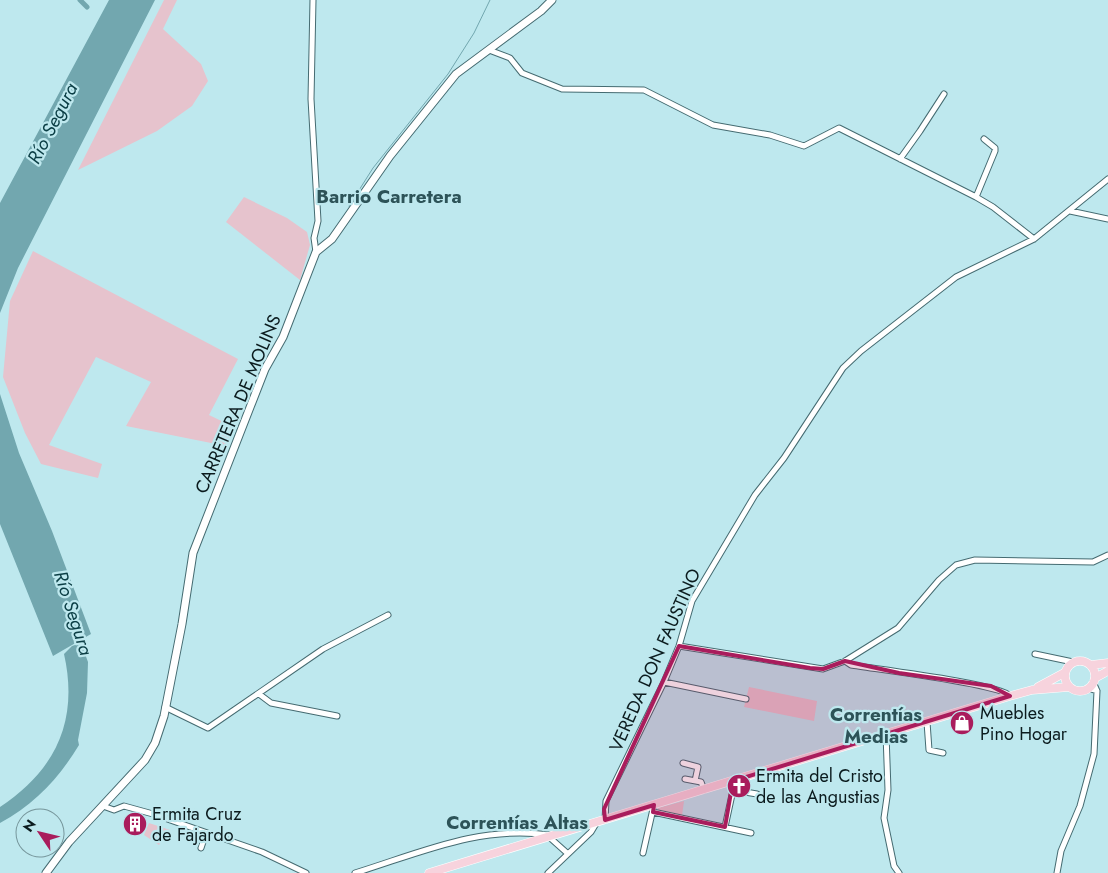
<svg xmlns="http://www.w3.org/2000/svg" width="1108" height="873" font-family="Jost,sans-serif">
<rect width="100%" height="100%" fill="#bee8ee"/>
<path fill="#e6c3cd" d="M164,0H177L163,29L201,64L208,81L192,106L157,131L78,170Z
M244,197L287,218L307,232L310,245L300,280L226,222Z
M33,251L238,359L209,415L234,427L226,446L126,426L151,382L96,357L49,445L102,464L98,478L41,464L25,433L3,377L10,301Z
M749,687L817,701L814,721L744,707Z
M684,801L682,816L658,812V808Z
M149,823L170,830L159,845L144,835Z"/>
<path fill="#72a7af" d="M109,0H155L18,268L0,313V203Z
M0,394L19,453L52,531L91,634L53,656L0,524Z
M81,643L88,662L87,693L78,740L79,745C59,778 35,804 0,823V807C56,770 79,720 64,654L72,646Z"/>
<g fill="none" stroke-linecap="round" stroke-linejoin="round">
<path stroke="#72a7af" stroke-width="1" d="M349,206L373,168L448,74L474,33L490,0"/>
<path stroke="#72a7af" stroke-width="5" d="M80,0L87,7"/>
<g stroke="#456b71" stroke-width="7">
<path id="street" d="M313,0L311,99L318,221L314,238L316,252
M489,50L510,58L522,73L562,89L644,90L713,125L770,135L804,146L839,128L976,197L993,207L1034,239
M900,159L920,131L944,94
M976,197L995,151V148L984,139
M1070,211L1108,219
M679,646L823,669L845,661L898,628L939,580L956,565L975,560L1093,562L1108,555
M1035,654L1073,662
M845,661L851,665C875,669 1001,684 1010,696
M664,682L746,699
M1088,688L1097,691
M259,694L271,703L337,716
M165,707L208,728L323,649L388,615
M927,722L929,750L943,753
M886,734L888,790L884,818L894,866L899,873
M683,763L698,767L695,781
M685,779L701,782L704,790
M733,790L757,794
M103,806L114,810L124,806L153,814L262,852L306,873
M653,812L751,833
M605,820L606,801L664,682L679,646L692,601L755,495L784,458L843,368L861,351L956,277L1034,239L1108,179
M725,827L733,790V781
M548,836L567,853
M201,848L206,833
M643,853L653,809
M355,873C420,853 480,825 549,835
M548,873L591,832L597,822
M1057,873L1061,851L1080,806L1094,754L1097,691L1093,682"/>
</g>
<g stroke="#456b71" stroke-width="9">
<path id="secondary" d="M46,873L69,842L145,760L155,743L164,716L182,624L193,553L265,369L283,337L316,252L332,239L390,156L456,74L541,11L552,0"/>
</g>
<g stroke="#fff" stroke-width="9">
<path id="primary" d="M1065 676a15 15 0 1 1 30 0a15 15 0 1 1-30 0Z
M1091,665L1108,663
M1095,678L1108,671
M1038,687L1064,673
M429,873L1010,696L1032,690L1069,687"/>
</g>
<use href="#street" stroke="#fff" stroke-width="5"/>
<use href="#secondary" stroke="#fff" stroke-width="7"/>
<use href="#primary" stroke="#f7d3dd" stroke-width="8"/>
</g>
<path fill="#a91c5c" fill-opacity="0.2" stroke="#a91c5c" stroke-width="4" stroke-linejoin="round" d="M679,646L810,668L823,669L845,661L899,673L991,686L1010,696L733,781L725,827L653,812L654,805L605,820L604,809Z"/>
<defs>
<g id="shop-disc" transform="scale(1.25)"><circle r="9.5" fill="#a91c5c" stroke="#bee8ee"/><path d="M-5-2.5h2.3a2.7 3.5 0 0 1 5.4 0H5L5.5 6h-11ZM-1.5-2.5h3a1.5 2.3 0 0 0-3 0Z" fill="#fff"/></g>
<g id="church-disc" transform="scale(1.25)"><circle r="9.5" fill="#a91c5c" stroke="#bee8ee"/><path d="M-1.2-6h2.4v3.5h3.3v2.4h-3.3V6h-2.4V-.1h-3.3v-2.4h3.3Z" fill="#fff"/></g>
<g id="building-disc" transform="scale(1.25)"><circle r="9.5" fill="#a91c5c" stroke="#bee8ee"/><path d="M-4-6H4V6H1V3H-1V6H-4ZM-2.5-4.3h1.7v1.8h-1.7ZM.8-4.3h1.7v1.8H.8ZM-2.5-1h1.7V.8h-1.7ZM.8-1h1.7V.8H.8Z" fill="#fff"/></g>
</defs>
<g fill-rule="evenodd">
<use href="#shop-disc" x="962" y="723"/>
<use href="#church-disc" x="739" y="786"/>
<use href="#building-disc" x="135" y="824"/>
</g>
<g text-anchor="middle" stroke-width="4.5" stroke-linejoin="round" paint-order="stroke">
<g font-size="18" fill="#0b1b1e" stroke="#bee8ee">
<text transform="translate(238 404) rotate(-67)" y="6">CARRETERA DE MOLINS</text>
<text transform="translate(655 660) rotate(-66)" y="6">VEREDA DON FAUSTINO</text>
</g>
<g font-size="18" fill="#0b1b1e" stroke="#bee8ee" text-anchor="start">
<text x="980" y="719">Muebles<tspan x="980" dy="21">Pino Hogar</tspan></text>
<text x="756" y="782">Ermita del Cristo<tspan x="756" dy="21">de las Angustias</tspan></text>
<text x="152" y="820">Ermita Cruz<tspan x="152" dy="21">de Fajardo</tspan></text>
</g>
<g font-size="19" font-style="italic" fill="#0b3e45" stroke="#bee8ee">
<text transform="translate(52 123) rotate(-63)" y="7">Río Segura</text>
<text transform="translate(74 613) rotate(72)" y="7">Río Segura</text>
</g>
<g font-size="19" font-weight="bold" fill="#2d5358" stroke="#bee8ee">
<text x="389" y="203">Barrio Carretera</text>
<text x="876" y="721">Correntías<tspan x="876" dy="22">Medias</tspan></text>
<text x="517" y="829">Correntías Altas</text>
</g>
</g>
<g transform="translate(40 833) rotate(305)"><circle r="24" fill="#bee8ee" stroke="#76969b"/>
<path d="M0-4L9 19L0 12L-9 19Z" fill="#a91c5c"/>
<text y="-8" font-size="14" font-weight="bold" text-anchor="middle" fill="#0b1b1e">N</text>
</g>
</svg>
